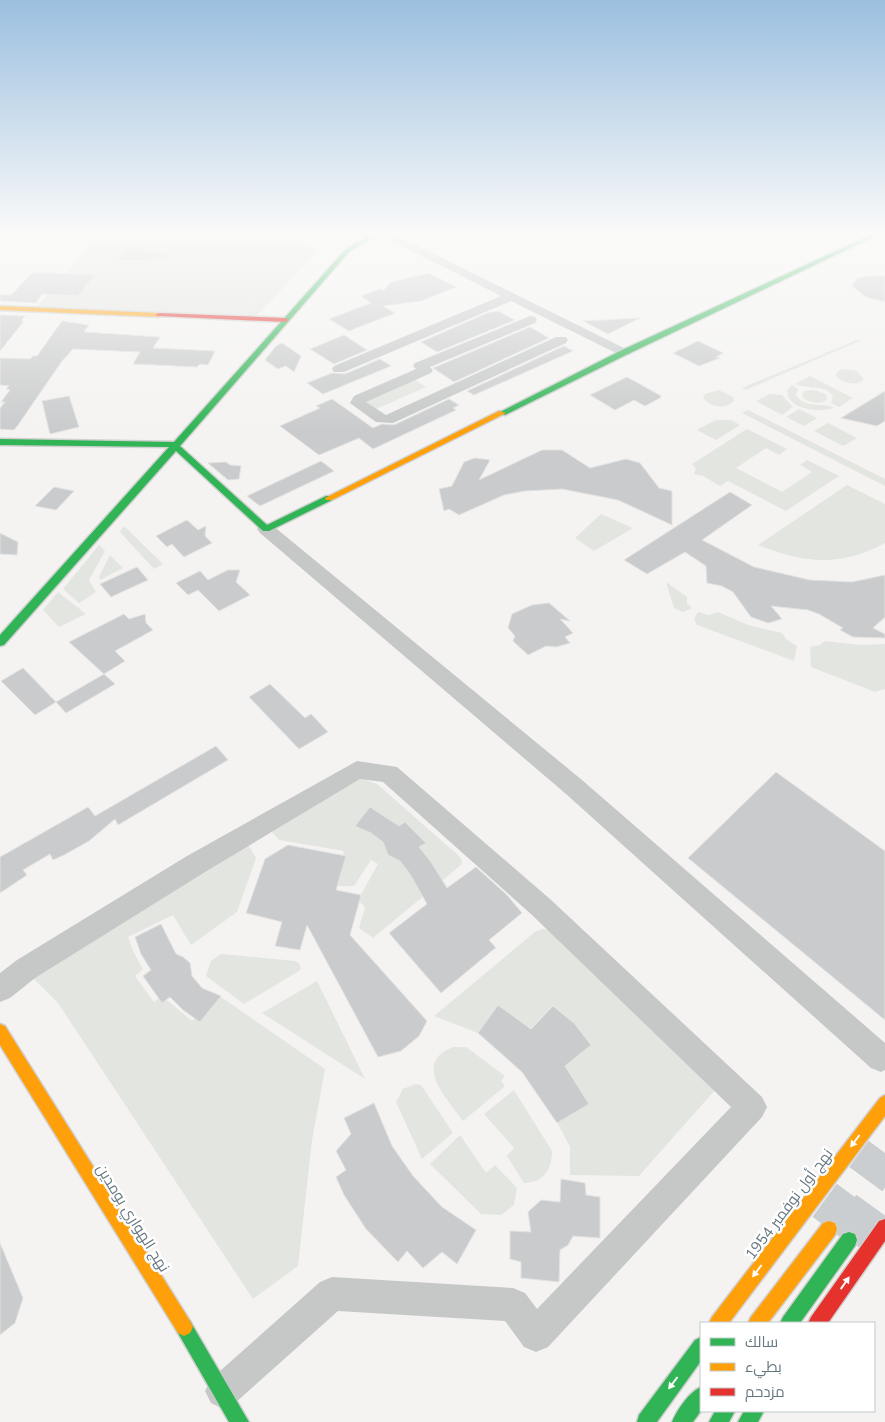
<svg xmlns="http://www.w3.org/2000/svg" width="885" height="1422" font-family="'Nunito Sans',Cairo,sans-serif">
<rect width="100%" height="100%" fill="#f4f3f2"/>
<path fill="#e3e5e0" d="M303,241L302,243L320,249L257,315L36,308L92,242Z
M859,339L862,340L746,390L742,388Z
M842,369L857,371L864,379C857,387 843,383 836,376L837,372Z
M406,374L426,387L376,409L356,395Z
M810,376L853,398L839,407L831,403L833,396C822,383 808,390 795,384Z
M792,385L798,389L796,395C806,410 822,401 834,408C820,413 788,410 787,391Z
M719,390L733,397L734,401C725,410 710,407 703,398L705,394Z
M813,390L826,394L827,400C819,405 808,403 802,396L804,391Z
M770,394L782,395L793,407L782,415L756,401Z
M799,409L817,418L804,426L786,417Z
M748,410L885,479V486L742,413Z
M716,420H731L740,425L716,440L697,430Z
M828,423L857,438L843,446L814,431Z
M747,429L787,449L779,455L766,448L736,468L782,492L812,472L800,465L807,460L839,476L786,511L728,481L720,486L703,476L694,474L696,469L692,464Z
M847,485L885,504V543C841,567 804,564 758,545Z
M601,514L633,528L594,551L575,538Z
M124,526L163,564L154,569L120,532Z
M99,545L105,551L89,580L96,592L79,603L63,589Z
M110,555L123,568L100,580L99,577Z
M666,582L687,597V603L692,608L683,612L674,608Z
M58,592L86,614L59,627L43,610Z
M698,612L709,615L718,612L748,625L782,633L787,640L797,646L794,661L697,625L694,619Z
M825,641L861,645L885,644V689L875,692L811,667L810,647L820,645Z
M361,778L377,784L459,856L462,861L461,865L373,938L359,928L365,907L358,900L378,864L371,860L354,886H334L344,851L279,840L270,830Z
M247,843L256,858L237,912L191,945L173,915L128,937L134,953L143,969L135,976L154,1002L162,996L192,1021L213,996L218,995L325,1069L312,1140L298,1266L253,1299L58,1003L33,978Z
M543,929L551,931L716,1089L639,1176L570,1175V1147L557,1122L589,1104L565,1065L591,1044L574,1023L553,1005L531,1028L498,1005L478,1033L434,1016L536,931Z
M221,954L295,961L299,963L301,968L299,971L244,1004L206,976L211,961Z
M317,981L365,1079L262,1013Z
M453,1047H466L505,1076L501,1081L505,1086L463,1121C448,1100 411,1063 453,1047Z
M415,1084L421,1085L453,1133L422,1159L396,1102L403,1089Z
M514,1090L552,1151C552,1170 544,1182 524,1183L507,1156L514,1148L484,1114Z
M460,1135L486,1173L495,1165L517,1188L514,1205L501,1215L481,1214L430,1164Z"/>
<path fill="#cacbcc" stroke="#e3e2e2" d="M128,246L167,253V259L117,261Z
M33,272L95,275L78,296L42,294L36,303L0,301V295H11Z
M429,273L456,287L421,301L383,306L395,313L349,331L329,319L371,303L361,296L380,289L383,291L391,282Z
M868,276H885V302L866,297L852,286L857,278Z
M498,311L515,320L437,352L421,342L487,313Z
M0,315L25,316L21,321H24L0,351Z
M640,318L608,334L583,321Z
M62,321L89,325L84,332L160,337L153,348L215,351L208,365L200,364L197,367L133,364L140,352L73,349L62,361L18,425L14,430L0,429V408L5,402H1L10,390L6,389L9,386L0,385V358L30,359L33,356H37Z
M530,327L549,338L454,382L433,368Z
M344,335L367,350L334,364L310,349Z
M698,341L723,353L716,357L720,358L699,366L673,353Z
M282,343L301,356L294,372L286,366L278,369L265,360L276,346Z
M564,346L573,351L474,395L467,391Z
M380,359L391,366L323,394L307,383L332,373L345,374Z
M627,377L661,396L660,398L645,406L634,400L615,410L590,395Z
M885,391V421L877,426L841,418Z
M69,396L79,427L50,434L42,401Z
M332,399L373,428L382,424L394,425L449,399L459,405L453,408L456,410L373,449L359,438L319,455L280,426L320,408L316,406Z
M542,450H562L590,468L626,459L640,463L659,488L672,491V525L618,500L562,489L525,491L504,495L459,515L449,509L444,511L439,489L452,486L464,462L475,458L490,460L479,480Z
M321,461L334,471L260,506L247,496Z
M226,462L230,465L241,466L239,479L228,480L208,463Z
M54,487L74,491L56,510L35,506Z
M730,492L752,505L702,540L754,567L810,580L852,582L885,575V617L873,628L885,634V638L853,637L840,630L843,628L819,614L808,610L771,606L782,619L768,623L751,617L733,592L722,586L707,583L706,566L685,552L647,574L624,560Z
M187,520L198,530L206,526L205,536L212,543L184,557L172,544L167,547L156,536Z
M0,533L18,542L17,555L0,554Z
M137,567L148,580L111,597L100,584Z
M228,570H240L236,582L250,595L219,611L198,590L188,595L176,583L200,571L208,580Z
M549,603L570,621L560,619L573,633L565,637L570,643L556,647L546,646L528,655L513,641L515,636L508,628L512,614L532,605Z
M124,614L129,619L145,614L146,623L153,630L115,651L125,661L104,674L69,642Z
M23,668L56,702L35,715L1,681Z
M104,674L115,684L66,713L56,702Z
M270,684L305,718L311,714L328,732L299,749L249,697Z
M216,746L228,760L118,825L115,819L89,841L64,855L53,860L50,854L23,870L27,875L0,893V857L88,807L95,816Z
M776,772L885,851V1020L688,858Z
M370,807L399,826L405,822L426,843L419,847L431,862L447,888L476,867L507,895L522,913L489,940L496,948L494,949L441,993L389,933L427,904L410,874L400,861L388,855L383,842L371,833L355,826Z
M288,845L346,856L336,890L361,895L350,935L427,1021L419,1036L401,1051L378,1057L307,925L300,950L275,946L282,922L246,913L265,859Z
M161,924L176,954L183,957L190,963L192,976L202,988L221,996L200,1022L183,1010L170,997L162,1003L143,976L151,970L141,954L135,937Z
M498,1005L531,1029L553,1006L574,1023L591,1045L565,1066L589,1104L557,1123L522,1072L478,1033Z
M374,1103L392,1146L413,1176L442,1207L476,1230L457,1264L442,1252L423,1268L407,1251L398,1262L366,1229L344,1195L336,1177L346,1170L336,1151L351,1134L344,1118Z
M561,1179L585,1183L586,1195L600,1197V1238L573,1236L568,1245L560,1250L559,1282L521,1278V1262L510,1259V1231L531,1232L528,1212L541,1200L560,1202Z
M0,1243L23,1298L15,1323L0,1335Z"/>
<g fill="none" stroke-linecap="round" stroke-linejoin="round">
<path stroke="#caced0" stroke-width="41" stroke-dasharray="41 21" stroke-linecap="butt" d="M829,1229L885,1153
M849,1240L885,1190"/>
<g stroke="#d0d0d0" stroke-width="3">
<path id="fast" d="M877,232H884L628,354L505,415L498,413L622,350Z
M369,235L374,236L349,252L180,446L267,525L326,496H332V500L269,531H263L176,451L4,645L0,646V635L169,447L0,445V439L174,442L345,250Z
M849,1232L855,1234L857,1240L855,1246L800,1323H780L783,1317L843,1234Z
M184,1318L190,1321L249,1422H229L178,1333L175,1327L178,1321Z
M701,1337V1361L657,1422H637L639,1415L695,1340Z
M701,1387V1411L693,1422H672C677,1410 689,1392 701,1387Z
M715,1411H735L729,1422H709Z
M744,1411H764L758,1422H738Z"/>
</g>
<g stroke="#d0d0d0" stroke-width="3">
<path id="slow" d="M350,232L371,234L403,232L371,238L350,234Z
M0,306L159,313L163,315L159,317L0,310Z
M499,411L506,413L332,500H326L325,498Z
M0,1024L5,1026L190,1321L193,1327L190,1333L184,1336L178,1333L0,1045Z
M885,1095V1116L729,1323H709L712,1317L880,1098Z
M829,1221L835,1223L837,1229L835,1235L768,1323H748L751,1317L823,1223Z"/>
</g>
<g stroke="#d0d0d0" stroke-width="3">
<path id="jam" d="M159,313L285,318L289,320L285,322L157,316L155,315Z
M885,1219V1241L828,1323H808L811,1317L879,1221Z"/>
</g>
<path fill="#c6c8c8" fill-rule="evenodd" d="M384,233H392L632,352L630,355H620L511,301L344,372H334L332,369L334,366L501,296L384,237Z
M530,316L535,317L537,320L535,323L430,367L433,370L431,373L366,402L386,415L556,337H566L568,340L566,343L393,423L376,422L350,403L354,396L416,369L413,366L415,363Z
M266,523L272,525L582,780L885,1043V1070L881,1072L871,1068L566,794L260,533L257,529L260,525Z
M357,761L397,767L550,899L762,1097L767,1107L762,1117L548,1347L536,1352L524,1347L505,1321L338,1311L235,1403L223,1409L211,1403L205,1391L211,1379L320,1282L332,1277L513,1288L525,1293L537,1309L731,1107L532,915L383,782L360,779L205,872L35,978L10,998L0,1002V973L17,960L187,856Z"/>
<use href="#fast" fill="#30b455" fill-rule="evenodd"/>
<use href="#slow" fill="#ff9f0a" fill-rule="evenodd"/>
<use href="#jam" fill="#e5322d" fill-rule="evenodd"/>
</g>
<defs><path id="oneway-solid" d="M-6-.8H1V-3.2L6.5 0L1 3.2V.8H-6Z" transform="scale(1.25)"/></defs>
<g fill="#fff">
<use href="#oneway-solid" transform="translate(855 1141) rotate(127)"/>
<use href="#oneway-solid" transform="translate(757 1271) rotate(127)"/>
<use href="#oneway-solid" transform="translate(845 1283) rotate(-55)"/>
<use href="#oneway-solid" transform="translate(673 1383) rotate(127)"/>
</g>
<linearGradient id="sky" x2="0" y2="1"><stop stop-color="#9bbfdf"/><stop offset="0.54" stop-color="#fafaf9"/><stop offset="1" stop-color="#fafaf9" stop-opacity="0"/></linearGradient>
<rect width="885" height="431" fill="url(#sky)"/>
<g text-anchor="middle" stroke-width="5" stroke-linejoin="round" paint-order="stroke">
<g font-size="15" fill="#677780" stroke="#fff">
<text transform="translate(789 1204) rotate(-53)" y="5">نهج أول نوفمبر 1954</text>
<text transform="translate(133 1218) rotate(58)" y="5">نهج الهواري بومدين</text>
</g>
</g>
<rect x="700" y="1322" width="175" height="90" fill="#ffffff" stroke="#c2c9cc"/>
<rect x="710" y="1338" width="25" height="8" fill="#30b455" stroke="#c2c9cc"/>
<text x="745" y="1347" font-size="15" fill="#677780">سالك</text>
<rect x="710" y="1363" width="25" height="8" fill="#ff9f0a" stroke="#c2c9cc"/>
<text x="745" y="1372" font-size="15" fill="#677780">بطيء</text>
<rect x="710" y="1388" width="25" height="8" fill="#e5322d" stroke="#c2c9cc"/>
<text x="745" y="1397" font-size="15" fill="#677780">مزدحم</text>
</svg>
